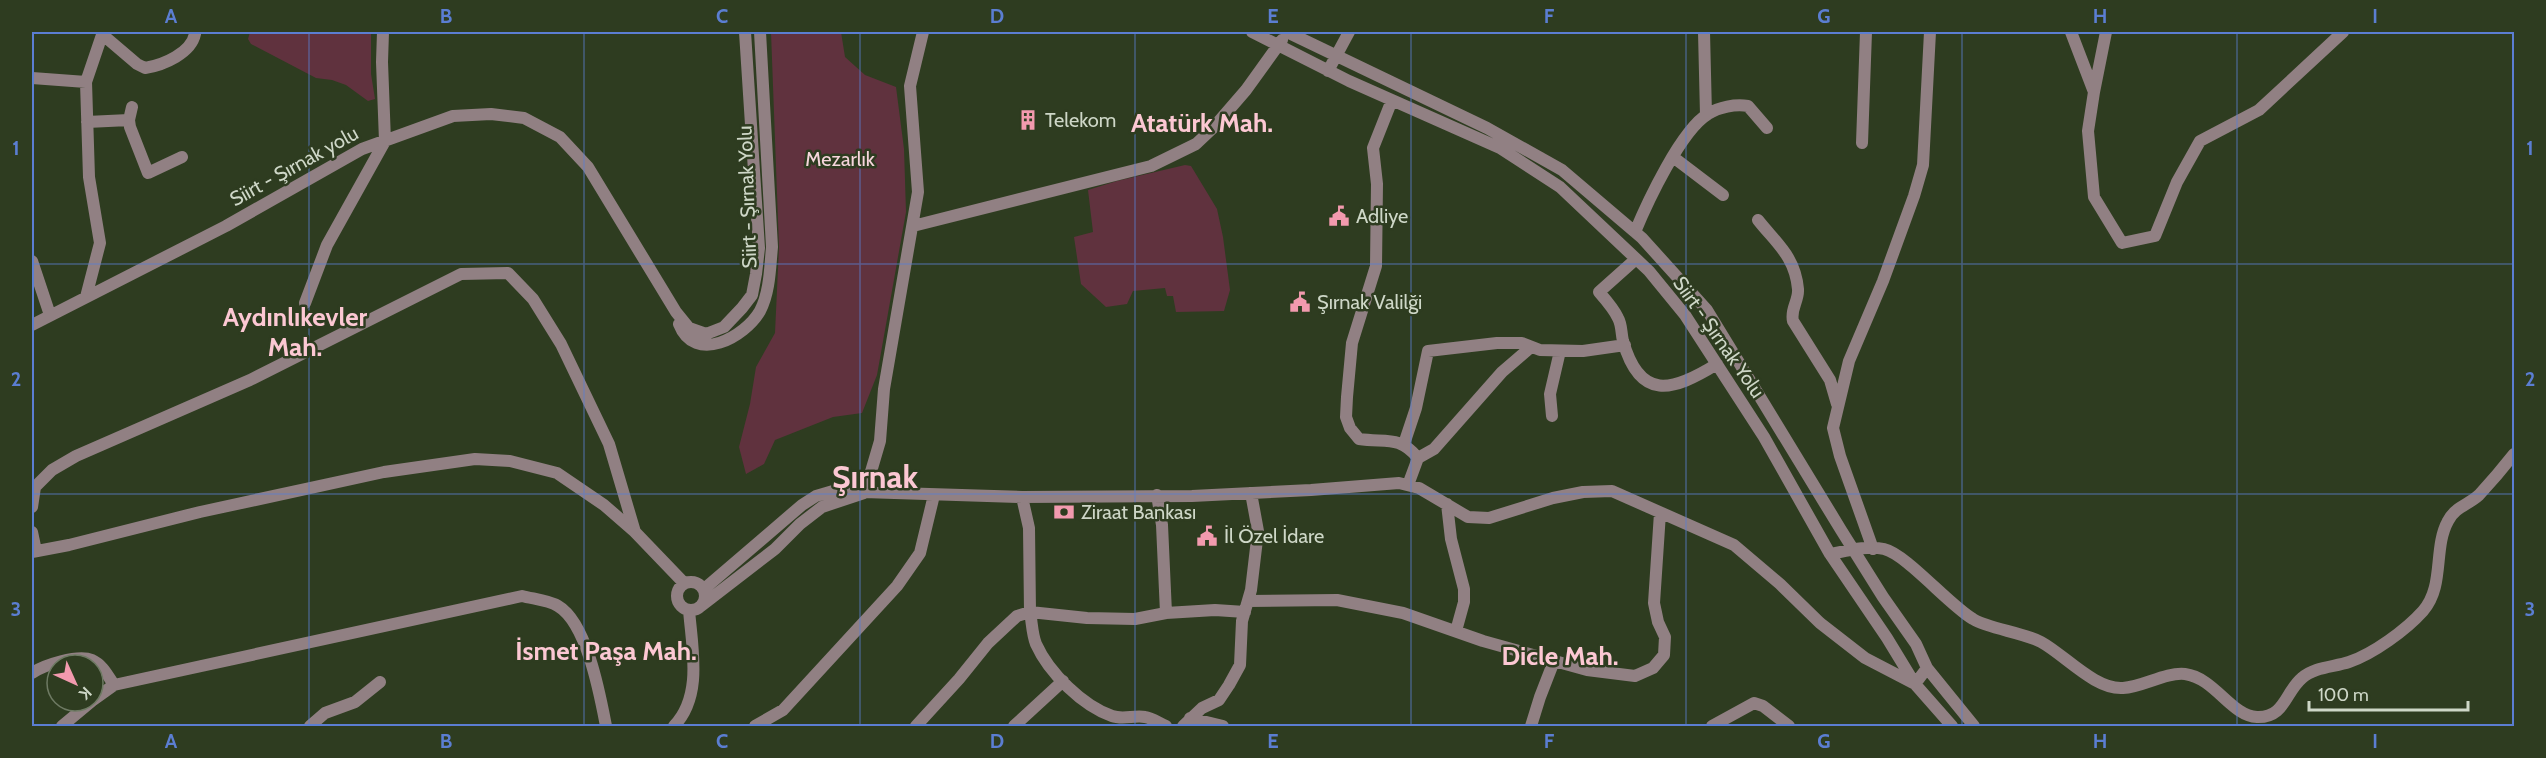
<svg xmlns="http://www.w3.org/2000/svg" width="2546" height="758" font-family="Cabin,sans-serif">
<rect width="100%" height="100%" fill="#2e3c20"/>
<path fill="#60323e" d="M250,32H371V74L375,99L368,101L346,85L332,80L316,78L251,44L248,39Z
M771,32H841L845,57L865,75L896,87L904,149L906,212L877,375L862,413L833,417L775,440L764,464L746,474L739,447L750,404L756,367L775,333L779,247Z
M1185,165L1191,166L1217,209L1223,237L1230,290L1224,311L1176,312L1173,296H1167L1165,288L1133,291L1127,304L1106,307L1081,284L1074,237L1093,232L1088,190L1117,181Z"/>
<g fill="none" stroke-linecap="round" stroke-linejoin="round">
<path stroke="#918083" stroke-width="12" d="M1252,32L1349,81L1500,148L1560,187L1649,271L1685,315L1764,437L1830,554L1887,638L1915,684L1952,726
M1287,32L1487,128L1562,170L1642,238L1707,310L1841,530L1883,597L1916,644L1927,668L1974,726
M1704,32L1706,115
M2071,32L2094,92L2088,131L2094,197L2122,243L2155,236L2177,182L2200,141L2259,110L2343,32
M103,35L137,64L145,68C164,65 191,53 195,34
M1328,71L1349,32
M32,78L86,82
M2094,92L2106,32
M1392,100L1373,148L1377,184L1376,266L1352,343L1347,397L1346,417L1350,428L1359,439C1386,443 1399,435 1418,458L1408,485
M132,107L129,120L130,127L148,173L182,157
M87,122L129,120
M1862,143L1866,32
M1673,157L1723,195
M1758,220C1776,243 1795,256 1798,289C1799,301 1790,309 1793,321L1830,380L1837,404
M913,226L1151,166L1196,144L1214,127L1246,90L1282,40
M1635,232C1647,203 1681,130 1708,114C1719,107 1735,104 1748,106L1767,128
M1636,259L1599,292C1606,300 1614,309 1618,318C1622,325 1621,333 1623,341C1640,401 1672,392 1717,364
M32,261L50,315
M86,297L100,243L89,177L86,82L103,32
M305,303L327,245L385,141L382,62L383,32
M679,324C695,365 745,337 760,311C770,292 770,267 772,247L760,32
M32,325L226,226L362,149L453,116L491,114L524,118L560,137L588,167L676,312L689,328L706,334L724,327L742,308L752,295L756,274L759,248L745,32
M1552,416L1550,394L1560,351
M1404,444L1416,408L1428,351L1497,343H1522L1540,350L1583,351L1625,345
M1418,458L1434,449L1502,372L1531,347
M865,492L880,441L884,389L918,192L910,86L923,32
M1157,495L1162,525L1166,613
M1022,497L1029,528L1030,612L1087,618L1135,619L1166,613L1215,610L1245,612
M1447,504L1451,539L1464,589V602L1456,631
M32,507L35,487L52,470L76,456L250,380L461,274L508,273L533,299L561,344L609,444L635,532
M32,532L36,551
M1873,549L1840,456L1833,428L1849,361L1883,281L1914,196L1923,165L1930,32
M32,552L69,545L200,512L384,472L475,459L510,461L557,473L604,505L635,532L684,583
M1830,554C1846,551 1868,545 1884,549C1906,554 1949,605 1973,619C1989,629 2022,632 2041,642C2065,655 2095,690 2123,688C2143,687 2165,672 2185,674C2215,678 2231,716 2257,717C2285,718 2285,692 2302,678C2314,667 2334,667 2349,662C2373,654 2406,630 2423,611C2445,586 2433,548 2448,521C2455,507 2468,505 2479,495C2491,482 2503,468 2514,454
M677 596a14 14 0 1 1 28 0a14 14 0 1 1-28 0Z
M704,589L802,505L816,496L833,491L1022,497L1192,496L1311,490L1399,483L1419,488L1468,517L1489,518L1553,498L1583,492L1612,491L1734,545L1780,584L1820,623L1865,658L1915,684L1927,668
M1248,601L1337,600L1403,613L1483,641L1587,670L1635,676L1653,668L1664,655L1665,637L1658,622L1654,603L1660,513
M701,606L775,549L800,524L822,507L864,493
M32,673C44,665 78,654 92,660C103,665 108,676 114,685
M93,700L114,685L522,596C533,599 548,600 558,606C587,623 600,695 606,726
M1190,718L1223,726
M62,726L92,701
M310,726L325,713L355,702L380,682
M674,726C703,696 692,648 689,610
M755,726L783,710L897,586L920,553L934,495
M916,726L959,679L988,643L1017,616L1030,612C1032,622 1032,634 1036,644C1049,673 1083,706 1112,716C1123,720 1134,715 1145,717C1152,718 1159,723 1166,726
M1014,726L1063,681
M1183,726L1202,708L1219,700L1229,685L1240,665L1242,621L1251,590L1258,531L1251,493
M1531,726L1540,697L1554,661
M1712,726L1754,703L1763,706L1789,726"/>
</g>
<path fill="none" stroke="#5b7ed2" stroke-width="1.5" stroke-opacity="0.55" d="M309,32V726M584,32V726M860,32V726M1135,32V726M1411,32V726M1686,32V726M1962,32V726M2237,32V726M32,264H2514M32,494H2514"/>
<defs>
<g id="building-bare" transform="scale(1.62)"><path d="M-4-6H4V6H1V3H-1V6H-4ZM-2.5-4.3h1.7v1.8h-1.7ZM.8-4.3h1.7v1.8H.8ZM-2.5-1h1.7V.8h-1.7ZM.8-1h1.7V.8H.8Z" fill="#f29aae" stroke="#2e3c20" stroke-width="2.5" paint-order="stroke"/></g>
<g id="civic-bare" transform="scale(1.62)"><path d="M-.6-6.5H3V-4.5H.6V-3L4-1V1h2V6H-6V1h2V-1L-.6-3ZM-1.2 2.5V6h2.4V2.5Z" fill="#f29aae" stroke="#2e3c20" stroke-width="2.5" paint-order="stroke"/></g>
<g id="bank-bare" transform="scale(1.62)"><path d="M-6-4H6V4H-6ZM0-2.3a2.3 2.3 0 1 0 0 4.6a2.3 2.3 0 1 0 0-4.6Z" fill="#f29aae" stroke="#2e3c20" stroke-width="2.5" paint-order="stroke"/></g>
</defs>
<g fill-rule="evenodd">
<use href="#building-bare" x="1028" y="120"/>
<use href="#civic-bare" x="1339" y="216"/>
<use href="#civic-bare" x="1300" y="302"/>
<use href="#bank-bare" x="1064" y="512"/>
<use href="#civic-bare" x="1207" y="536"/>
</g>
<g text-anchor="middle" stroke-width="5" stroke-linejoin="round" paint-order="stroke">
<g font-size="20" fill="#ced7c7" stroke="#2e3c20" text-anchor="start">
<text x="1045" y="127">Telekom</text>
<text x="1356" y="223">Adliye</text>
<text x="1317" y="309">Şırnak Valilği</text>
<text x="1081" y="519">Ziraat Bankası</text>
<text x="1224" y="543">İl Özel İdare</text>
</g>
<g font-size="20" fill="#f7d5dc" stroke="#2e3c20">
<text x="840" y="166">Mezarlık</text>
</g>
<g font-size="20" fill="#ced7c7" stroke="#2e3c20">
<text transform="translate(294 166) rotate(-29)" y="7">Siirt - Şırnak yolu</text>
<text transform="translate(747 197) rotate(-92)" y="7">Siirt - Şırnak Yolu</text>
<text transform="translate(1719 337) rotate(55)" y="7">Siirt - Şırnak Yolu</text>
</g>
<g font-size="26" font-weight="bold" fill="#fcc8d3" stroke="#2e3c20">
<text x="1202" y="132">Atatürk Mah.</text>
<text x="295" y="326">Aydınlıkevler<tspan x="295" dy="30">Mah.</tspan></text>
<text x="606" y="660">İsmet Paşa Mah.</text>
<text x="1560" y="665">Dicle Mah.</text>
</g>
<g font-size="32" font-weight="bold" fill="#fcc8d3" stroke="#2e3c20">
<text x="875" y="488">Şırnak</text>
</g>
</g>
<rect width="2546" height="758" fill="none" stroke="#2e3c20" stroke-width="66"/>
<g transform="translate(75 683) rotate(135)"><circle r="28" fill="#2e3c20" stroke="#6e7a63" stroke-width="1.5"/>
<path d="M0-4.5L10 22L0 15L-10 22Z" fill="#f29aae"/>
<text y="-9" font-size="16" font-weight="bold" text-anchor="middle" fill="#ced7c7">K</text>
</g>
<path d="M2309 701v9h159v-9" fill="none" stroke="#ced7c7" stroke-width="3"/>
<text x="2318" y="701" font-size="18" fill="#ced7c7" stroke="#2e3c20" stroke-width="4.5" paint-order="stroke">100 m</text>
<rect x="33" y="33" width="2480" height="692" fill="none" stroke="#5b7ed2" stroke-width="2"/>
<g font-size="20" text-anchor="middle" font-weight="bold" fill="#5b7ed2">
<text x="171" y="23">A</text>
<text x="446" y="23">B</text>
<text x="722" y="23">C</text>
<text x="997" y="23">D</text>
<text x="1273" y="23">E</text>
<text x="1549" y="23">F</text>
<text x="1824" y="23">G</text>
<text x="2100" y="23">H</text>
<text x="2375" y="23">I</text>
<text x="16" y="155">1</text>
<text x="2530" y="155">1</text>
<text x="16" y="386">2</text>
<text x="2530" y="386">2</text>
<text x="16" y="616">3</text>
<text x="2530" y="616">3</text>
<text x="171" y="748">A</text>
<text x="446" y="748">B</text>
<text x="722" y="748">C</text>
<text x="997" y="748">D</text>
<text x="1273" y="748">E</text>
<text x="1549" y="748">F</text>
<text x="1824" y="748">G</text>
<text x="2100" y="748">H</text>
<text x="2375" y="748">I</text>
</g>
</svg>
